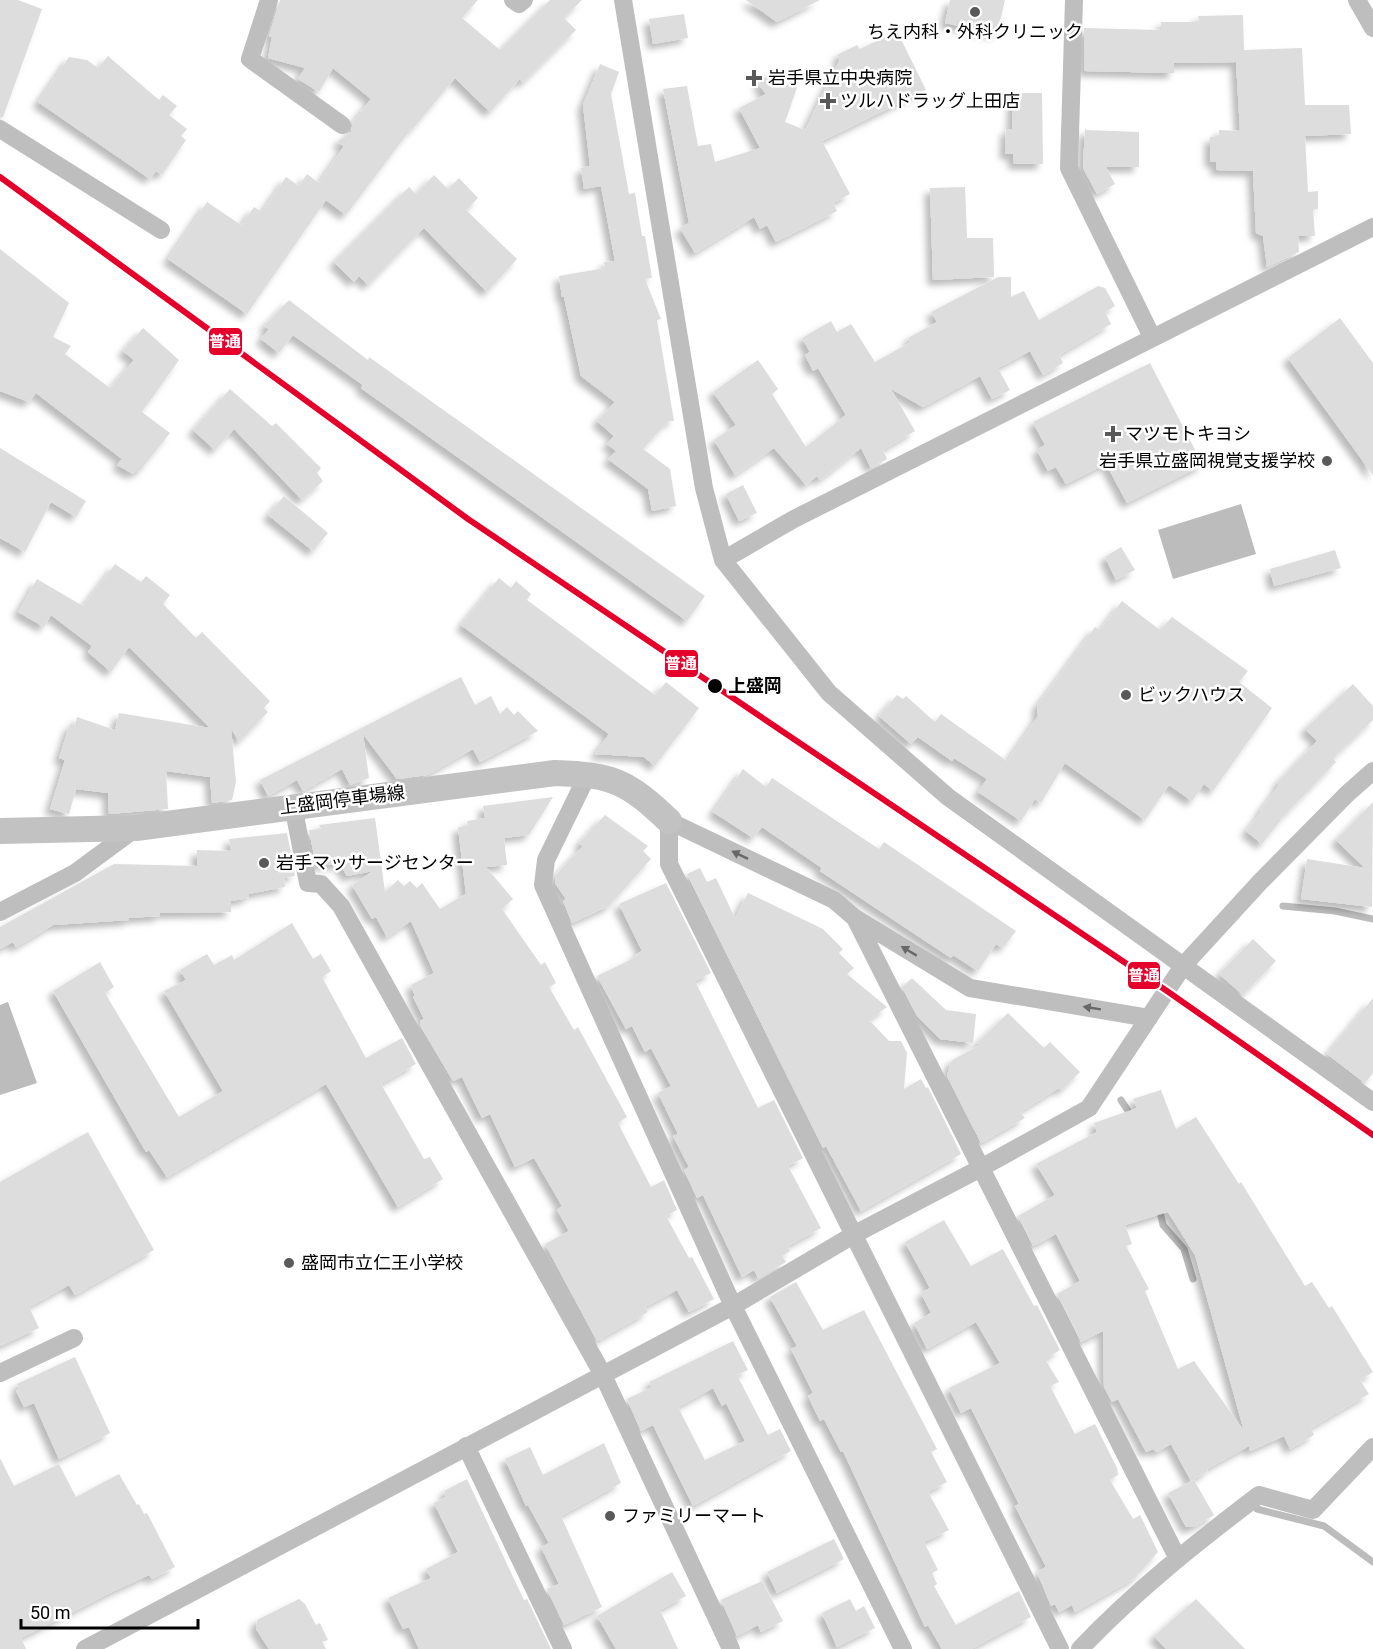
<svg xmlns="http://www.w3.org/2000/svg" width="1373" height="1649" font-family="Roboto,'Noto Sans JP',sans-serif">
<defs>
<filter id="shadow"><feDropShadow dx="-5.5" dy="5.5" stdDeviation="3" flood-color="#0004"/></filter>
</defs>
<rect width="100%" height="100%" fill="#fff"/>
<path fill="#bcbcbc" d="M1241,504L1256,554L1173,579L1158,530Z
M8,1002L37,1083L0,1095V1005Z"/>
<g fill="none" stroke-linecap="round" stroke-linejoin="round">
<path stroke="#bcbcbc" stroke-width="7" d="M1283,906L1335,911L1373,919
M1121,1100L1132,1117
M1159,1207L1163,1225L1184,1249L1193,1279
M1257,1509L1324,1526L1373,1562"/>
</g>
<path fill="#ddd" fill-rule="evenodd" filter="url(#shadow)" d="M0,0H18L42,9L3,117H0Z
M280,0H478L462,18L500,50L550,0H582L564,18L576,30L523,83L520,79L490,112L455,78L412,130L411,129L346,215L326,200L247,314L168,259L207,202L241,225L254,207L262,212L286,177L299,186L307,174L319,183L344,146L337,142L351,132L353,122L371,99L333,68L319,92L298,79L305,68L268,58L272,37L269,36Z
M746,0H820L777,22Z
M950,0H1005L997,34L945,23Z
M684,14L688,38L653,44L649,19Z
M1243,15L1244,50L1302,48L1305,105H1349L1351,134L1305,136L1308,192L1318,191V209L1313,210L1315,236H1298L1299,252L1267,267L1263,236L1256,233L1253,171L1216,170V162H1210V137H1219V130L1240,131L1236,62L1174,63V73L1084,71V28L1161,30V22H1199L1198,16Z
M897,31L926,90L822,141L850,194L833,203L837,211L776,242L767,225L760,229L754,217L695,253L680,228L689,223L663,89L687,86L698,146L711,144L715,162L760,148L739,108L766,94L758,84L771,72L785,86L800,79L785,122L805,130L840,59L837,55L857,45L860,49Z
M108,56L159,100L163,95L177,106L169,115L187,129L181,136L186,140L162,175L156,171L150,179L38,102L69,57L87,60L98,68Z
M600,64L619,72L611,94L629,194L635,193L642,236H645L652,278L645,279L661,319L657,320L674,421H668L643,449L670,469L676,506L652,511L648,489L608,459L616,451L607,444L614,436L597,421L615,402L581,376L564,297H562L559,276L605,268L604,262L615,261L601,186L584,189L581,168L590,166L583,105Z
M1013,93H1042L1043,164H1014L1013,154H1005L1006,129H1012Z
M1085,127L1086,130L1139,132V167H1106L1115,184L1097,194L1083,168Z
M434,175L448,189L459,178L478,198L466,210L517,259L487,292L424,228L368,285L359,276L354,282L334,262L409,187L416,194Z
M965,187L967,238H993L994,277L933,280L930,188Z
M0,249L69,303L53,337L71,346L65,354L110,388L134,360L123,351L143,328L179,360L142,412L170,433L139,472L136,470L133,474L117,465L122,459L36,393L29,402L0,391Z
M998,277H1011V297L1024,291L1039,320L1098,286L1105,288L1115,306L1105,312L1111,324L1059,355L1063,363L1043,375L1030,351L998,368L1010,390L992,399L980,376L923,407L891,389L915,431L883,450L887,459L871,468L861,448L820,480L817,476L806,485L774,448L735,475L714,440L736,425L713,392L758,360L778,389L772,394L806,447L846,415L818,368L813,371L805,355L810,352L802,338L831,321L837,332L851,324L875,362L911,342L908,338L937,322L931,312Z
M289,300L368,360L369,357L705,596L687,621L361,388L363,385L293,335L279,353L261,339L269,329L264,326Z
M1340,318L1373,363V475L1288,358Z
M1150,363L1203,465L1127,503L1106,464L1066,484L1056,467L1048,471L1037,450L1045,445L1033,422Z
M230,389L272,426L276,423L321,468L317,473L323,481L302,500L234,429L215,450L193,430Z
M0,448L86,501L76,517L51,502L25,552L0,538Z
M743,485L757,513L739,521L726,494Z
M284,496L328,533L313,551L268,515Z
M1121,547L1135,570L1116,580L1105,557Z
M1335,550L1341,568L1274,586L1270,569Z
M115,564L141,582L146,576L170,595L163,604L196,638L202,632L270,701L264,708L268,712L239,742L231,728L236,782L232,800L212,803L210,777L166,771L168,809L109,814L108,793L76,789L69,814L50,809L65,760L59,758L70,724L75,725L77,717L115,730L119,713L210,728L129,647L111,672L88,652L92,646L51,615L44,627L18,612L37,579L83,606Z
M499,578L511,588L516,581L531,594L527,600L655,695L666,682L699,708L655,766L644,757L595,754L609,734L461,625Z
M1122,601L1160,630L1172,617L1248,671L1239,682L1272,708L1213,791L1204,784L1192,801L1169,785L1145,820L1065,763L1041,803L1035,799L1021,821L978,792L987,779L954,758L952,761L918,737L911,744L879,716L897,695L903,699L906,696L935,722L941,714L1007,761L1038,716L1037,706L1095,627L1100,630Z
M461,677L475,705L491,696L500,714L507,707L514,715L518,711L538,731L480,762L473,749L427,775L397,779L363,734L369,778L350,785L342,769L303,791L297,780L268,796L260,780Z
M1353,684L1373,706V720L1333,758L1336,762L1283,817L1262,844L1246,831L1261,812L1260,811L1279,785L1277,783L1317,741L1305,729Z
M743,769L766,787L772,778L879,849L884,842L1016,931L1003,948L996,944L978,971L953,955L951,958L820,871L822,868L762,827L753,838L713,812Z
M553,797L529,835L504,838L507,865L486,867L513,899L502,909L541,965L545,962L556,983L549,987L574,1030L578,1027L627,1117L618,1123L651,1187L664,1180L677,1210L666,1216L689,1258L692,1257L714,1299L689,1312L677,1290L645,1307L648,1312L597,1341L545,1244L569,1231L557,1210L562,1206L534,1158L515,1167L490,1114L482,1118L462,1077L453,1081L421,1027L420,1021L424,1019L413,997L415,996L411,985L434,973L411,921L387,937L376,917L372,919L352,885L373,871L347,876L340,864L316,865L309,830L321,829L319,825L375,818L385,892L398,880L404,886L410,881L417,888L422,883L440,909L466,894L458,827L468,826L467,821L485,818L483,806Z
M1373,802L1372,907L1301,899L1307,859L1365,868L1336,840Z
M605,815L648,846L643,851L651,859L609,906L572,923L563,901L566,899L555,883V876L583,846L579,843Z
M287,833L295,876L284,878L285,887L248,894L249,898L231,901V912L160,913V916L129,918V920L53,925L16,947L13,942L0,949V927L114,864L197,866V850L231,851L229,839Z
M700,868L707,882L716,878L735,918L748,893L823,929L843,949L839,953L854,968L847,974L887,1007L869,1020L889,1041H901L907,1053L904,1089L921,1079L926,1088L928,1087L961,1154L861,1211L826,1146L823,1148L687,874Z
M666,883L711,973L695,981L758,1108L774,1100L803,1158L788,1166L821,1228L788,1246L790,1251L782,1256L786,1262L758,1278L754,1270L742,1277L703,1195L697,1198L684,1170L689,1167L673,1136L678,1134L658,1093L671,1086L651,1048L645,1052L632,1026L626,1029L597,976L636,957L635,955L642,951L619,904Z
M292,923L313,959L321,954L331,971L322,977L366,1058L402,1038L416,1064L381,1084L424,1159L430,1157L443,1179L398,1207L326,1084L167,1177L149,1150L146,1152L53,991L100,962L114,987L105,993L179,1117L223,1091L164,991L186,980L180,970L207,954L214,965L232,955L234,960Z
M1253,939L1276,961L1243,995L1219,974Z
M912,978L946,1010L976,1014L973,1043L940,1039L917,1016L902,987Z
M1373,998V1073L1365,1083L1327,1054Z
M1008,1013L1044,1048L1050,1042L1080,1072L1062,1090L1059,1088L1020,1112L1025,1118L981,1143L947,1076L951,1061L981,1044L977,1043Z
M1161,1090L1176,1129L1196,1117L1239,1184L1241,1182L1305,1286L1312,1282L1329,1308L1332,1306L1373,1372L1360,1380L1369,1394L1311,1428L1314,1435L1290,1449L1284,1436L1250,1451L1249,1446L1207,1469L1208,1471L1191,1481L1171,1444L1157,1452L1153,1449L1146,1452L1118,1399L1112,1402L1104,1387L1103,1331L1081,1342L1057,1294L1080,1281L1056,1234L1033,1246L1018,1216L1055,1195L1036,1164L1097,1132L1094,1123L1137,1108L1133,1099ZM1168,1212L1195,1255L1244,1431L1194,1361L1178,1369L1145,1291L1149,1289L1126,1246L1132,1244L1125,1225Z
M88,1132L154,1250L75,1295L69,1285L29,1307L39,1328L0,1346V1182Z
M944,1220L971,1266L1003,1249L1034,1306L1037,1305L1060,1350L1045,1359L1059,1382L1050,1386L1075,1434L1095,1424L1117,1468L1118,1475L1110,1480L1133,1519L1140,1515L1158,1552L1135,1578L1075,1612L1072,1605L1059,1612L1055,1604L1051,1606L1037,1572L1046,1567L1015,1506L1019,1504L971,1408L961,1413L949,1388L1000,1363L976,1322L927,1349L914,1323L931,1313L921,1293L930,1288L905,1242Z
M796,1282L823,1330L864,1310L937,1449L931,1452L947,1482L928,1492L949,1530L924,1542L938,1570L932,1573L937,1584L934,1586L956,1625L1019,1591L1031,1617L971,1649H942L928,1625L925,1627L843,1451L841,1452L824,1419L820,1421L808,1396L813,1393L791,1349L797,1346L770,1297Z
M733,1341L748,1370L737,1375L768,1435L780,1429L791,1451L693,1506L653,1425L641,1431L627,1399L652,1387L649,1382ZM713,1388L722,1406L726,1403L745,1441L705,1460L678,1407Z
M75,1357L110,1433L59,1459L34,1403L24,1407L16,1391L19,1389L17,1384Z
M604,1443L621,1483L561,1516L602,1607L564,1625L547,1589L559,1584L541,1547L549,1543L528,1505L526,1506L505,1459L530,1447L543,1475Z
M0,1458L14,1486L59,1464L76,1497L119,1474L137,1505L139,1504L144,1514L147,1513L175,1567L152,1579L149,1575L114,1591L21,1638L26,1649H0Z
M467,1479L524,1600L527,1599L551,1649H419L409,1627L403,1629L388,1598L431,1578L426,1569L458,1552L434,1503L446,1497L444,1491Z
M1194,1480L1214,1515L1194,1527H1186L1168,1493Z
M834,1539L844,1559L777,1593L767,1572Z
M672,1572L686,1596L660,1610L678,1649H616L597,1616Z
M762,1581L783,1621L761,1632L758,1625L737,1636L721,1600Z
M299,1599L305,1604L316,1625L320,1623L328,1640L322,1642L326,1649H269L256,1629L257,1620Z
M850,1599L856,1611L864,1606L875,1628L837,1647L822,1613Z
M1196,1599L1245,1649H1166L1154,1636Z"/>
<g fill="none" stroke-linecap="round" stroke-linejoin="round">
<path stroke="#bebebe" stroke-width="18" d="M269,0L250,59L342,125
M513,0L519,4L524,0
M623,0L704,488L723,560L829,693L948,797L1373,1102
M1074,0L1069,168L1152,337
M1357,0L1373,28
M0,129L161,230
M723,560L794,519L1373,227
M588,774L546,860L543,885L733,1306L903,1649
M293,805L308,883L321,884L341,906L602,1373L731,1649
M0,912L75,873L136,828
M855,918L1177,1557
M0,1373L74,1338
M466,1446L563,1649
M85,1649L733,1306L855,1234L979,1169L1089,1108L1183,966L1260,882L1347,794L1373,771
M1060,1649L669,864V821L834,900L855,918L970,988L1149,1018
M1080,1649C1135,1591 1196,1543 1259,1495L1313,1510L1373,1447"/>
<path stroke="#c2c2c2" stroke-width="26" d="M0,831L136,828L555,773C613,775 627,781 669,821"/>
<g stroke="#fff" stroke-width="10">
<path id="rail-1" d="M0,177L468,519L1167,991L1373,1135"/>
</g>
<use href="#rail-1" stroke="#e4002b" stroke-width="6"/>
</g>
<defs><path id="oneway-solid" d="M-6-.8H1V-3.2L6.5 0L1 3.2V.8H-6Z" transform="scale(1.5)"/></defs>
<g fill="#686868">
<use href="#oneway-solid" transform="translate(740 855) rotate(-154)"/>
<use href="#oneway-solid" transform="translate(909 951) rotate(-149)"/>
<use href="#oneway-solid" transform="translate(1092 1008) rotate(-171)"/>
</g>
<g fill="#595959" stroke="#fff" stroke-width="2">
<circle cx="975" cy="12" r="6"/>
<path d="M751 69h6v6h6v6h-6v6h-6v-6h-6v-6h6z"/>
<path d="M825 92h6v6h6v6h-6v6h-6v-6h-6v-6h6z"/>
<path d="M1110 425h6v6h6v6h-6v6h-6v-6h-6v-6h6z"/>
<circle cx="1327" cy="461" r="6"/>
<circle cx="1126" cy="695" r="6"/>
<circle cx="264" cy="863" r="6"/>
<circle cx="289" cy="1263" r="6"/>
<circle cx="610" cy="1516" r="6"/>
</g>
<circle fill="#000" stroke="#fff" stroke-width="2" cx="715" cy="686" r="8"/>
<g text-anchor="middle" stroke-width="5" stroke-linejoin="round" paint-order="stroke">
<g font-size="18" fill="#000" stroke="#fff" text-anchor="start">
<text x="975" y="38" text-anchor="middle">ちえ内科・外科クリニック</text>
<text x="768" y="84">岩手県立中央病院</text>
<text x="840" y="107">ツルハドラッグ上田店</text>
<text x="1125" y="440">マツモトキヨシ</text>
<text x="1315" y="467" text-anchor="end">岩手県立盛岡視覚支援学校</text>
<text x="1138" y="701">ビックハウス</text>
<text x="276" y="869">岩手マッサージセンター</text>
<text x="301" y="1269">盛岡市立仁王小学校</text>
<text x="622" y="1522">ファミリーマート</text>
</g>
<g font-size="18" font-weight="bold" fill="#000" stroke="#fff" text-anchor="start">
<text x="728" y="692">上盛岡</text>
</g>
<g font-size="18" fill="#000" stroke="#fff">
<text transform="translate(342 800) rotate(-7)" y="6">上盛岡停車場線</text>
</g>
</g>
<g stroke="#fff" stroke-width="2">
<rect x="208" y="327" width="35" height="29" rx="6" fill="#e4002b"/>
<rect x="664" y="649" width="35" height="29" rx="6" fill="#e4002b"/>
<rect x="1127" y="961" width="34" height="29" rx="6" fill="#e4002b"/>
</g>
<g font-size="16" text-anchor="middle" font-weight="bold" fill="#fff">
<text x="225" y="347">普通</text>
<text x="681" y="669">普通</text>
<text x="1144" y="981">普通</text>
</g>
<path d="M21 1619v9h177v-9" fill="none" stroke="#000000" stroke-width="3"/>
<text x="30" y="1619" font-size="18" fill="#000000" stroke="#ffffff" stroke-width="4.5" paint-order="stroke">50 m</text>
</svg>
